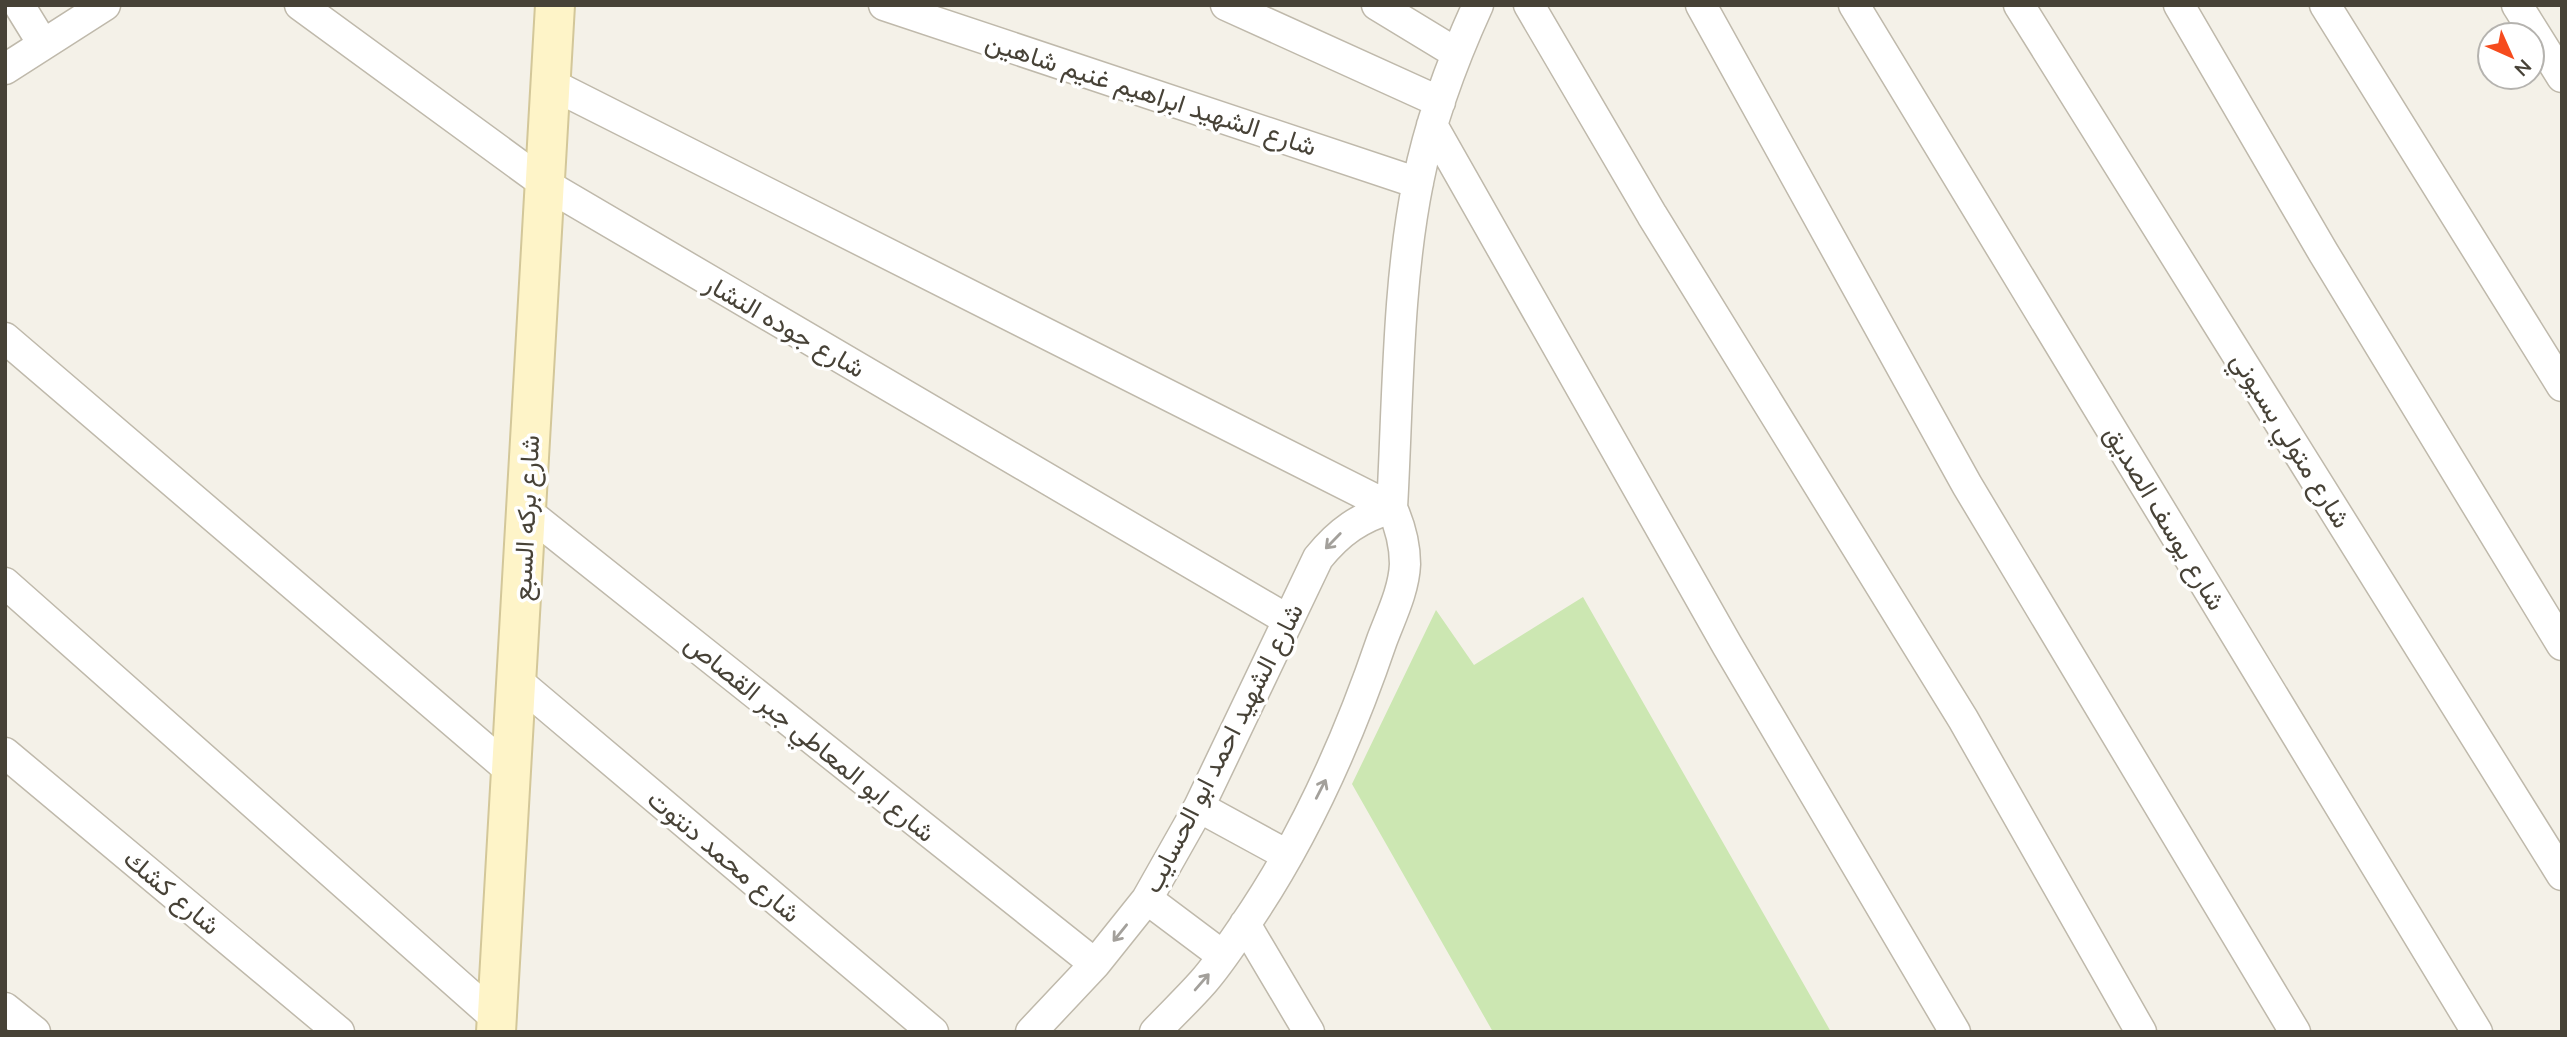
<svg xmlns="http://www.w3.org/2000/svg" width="2567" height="1037" font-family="Mulish,Vazirmatn,sans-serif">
<rect width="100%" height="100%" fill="#f4f1e8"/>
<path fill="#cce7b2" d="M1583,597L1831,1032H1493L1352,784L1436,610L1474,665Z"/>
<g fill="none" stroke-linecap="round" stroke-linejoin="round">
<g stroke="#bfb9ab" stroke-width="33">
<path id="street" d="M19,5L43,44
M300,5L545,184L1288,620
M884,5L1418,183
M1226,5L1440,102
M1377,5L1456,53
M1529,5L1652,215L1963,719L2141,1032
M1701,5L1967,485L2295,1032
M1854,5L2477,1032
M2019,5L2562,875
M2179,5L2323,252L2562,645
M2325,5L2562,386
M2517,5L2562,77
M5,69L105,5
M551,84L1392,508
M1432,125L1727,645L1955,1032
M5,338L511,771
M526,511L1095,964
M5,583L496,1018
M516,680L933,1032
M5,753L339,1032
M1199,807L1287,855
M1147,899L1223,956
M1245,924L1309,1032
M5,1008L35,1032
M1031,1032L1095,964L1147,899L1199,807L1318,558C1339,532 1360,517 1392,508
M1155,1032C1171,1015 1188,999 1203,982C1218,965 1231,945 1244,926C1304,839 1348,740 1382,640C1391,616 1404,590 1405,564C1405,544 1400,526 1392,508C1398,402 1397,286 1418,182C1430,121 1452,62 1478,5"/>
</g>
<g stroke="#d3c799" stroke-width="42">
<path id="secondary" d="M496,1032L555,5"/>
</g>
<use href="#street" stroke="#fff" stroke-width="30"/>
<use href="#secondary" stroke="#fef4c8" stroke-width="38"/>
</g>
<defs><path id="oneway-shaft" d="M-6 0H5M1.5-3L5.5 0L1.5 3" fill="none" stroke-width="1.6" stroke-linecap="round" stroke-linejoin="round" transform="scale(1.75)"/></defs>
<g stroke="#a3a09b">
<use href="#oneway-shaft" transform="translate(1333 541) rotate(134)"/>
<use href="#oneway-shaft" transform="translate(1321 789) rotate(-63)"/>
<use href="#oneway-shaft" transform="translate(1120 933) rotate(129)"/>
<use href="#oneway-shaft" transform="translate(1202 982) rotate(-49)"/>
</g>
<g text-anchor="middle" stroke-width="7" stroke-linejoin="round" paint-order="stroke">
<g font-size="26" fill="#474237" stroke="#fff">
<text transform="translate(1151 94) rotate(18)" y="9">شارع الشهيد ابراهيم غنيم شاهين</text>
<text transform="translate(785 326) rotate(30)" y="9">شارع جوده النشار</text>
<text transform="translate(2291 440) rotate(58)" y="9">شارع متولي بسيوني</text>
<text transform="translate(526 518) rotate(-87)" y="9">شارع بركه السبع</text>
<text transform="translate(2165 518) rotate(59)" y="9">شارع يوسف الصديق</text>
<text transform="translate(810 738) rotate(39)" y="9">شارع ابو المعاطي جبر القصاص</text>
<text transform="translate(1223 748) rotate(-63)" y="9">شارع الشهيد احمد ابو الحسايب</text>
<text transform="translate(724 856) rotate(40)" y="9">شارع محمد دنتوت</text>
<text transform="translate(172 892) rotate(40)" y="9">شارع كشك</text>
</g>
</g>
<rect width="2567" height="1037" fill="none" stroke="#474237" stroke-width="14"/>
<g transform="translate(2511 56) rotate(135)"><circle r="33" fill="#ffffff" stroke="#b5b3af" stroke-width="2"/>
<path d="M0-5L12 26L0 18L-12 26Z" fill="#f64b1d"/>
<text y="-10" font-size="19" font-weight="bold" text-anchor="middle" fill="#474237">N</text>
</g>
</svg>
